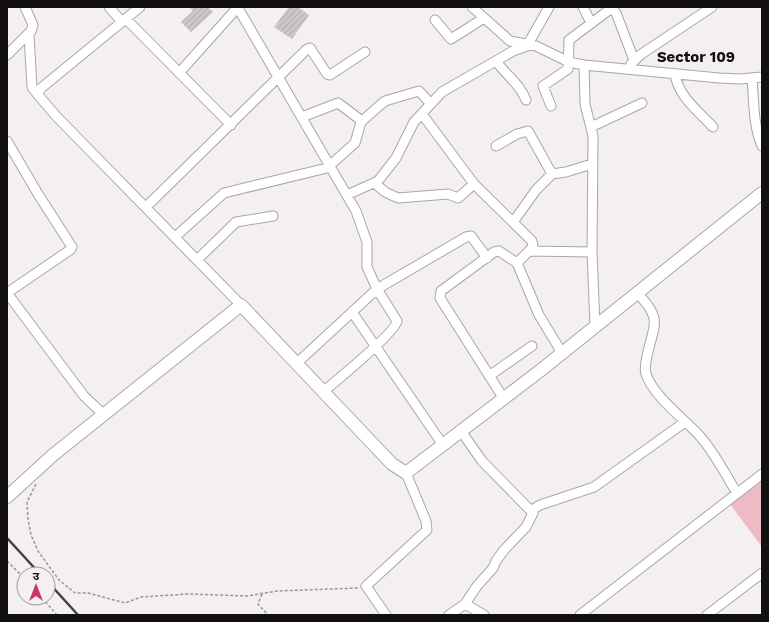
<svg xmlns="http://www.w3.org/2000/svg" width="769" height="622" font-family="'Work Sans','Noto Sans Devanagari',sans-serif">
<defs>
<pattern id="building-hatch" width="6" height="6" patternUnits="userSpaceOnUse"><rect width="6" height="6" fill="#cbc7c8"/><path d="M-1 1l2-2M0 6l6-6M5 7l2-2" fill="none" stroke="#adaaab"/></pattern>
</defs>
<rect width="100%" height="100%" fill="#f4f0f1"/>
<path fill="#eebac3" d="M762,481V547L730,504Z"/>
<path fill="url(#building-hatch)" d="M189,7H208L213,12L191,32L181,22L193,11Z
M289,7H298L309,15L292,39L274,27Z"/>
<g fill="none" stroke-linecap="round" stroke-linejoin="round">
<g stroke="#aaa6a7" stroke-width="11">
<path id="minor" d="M109,7L122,22
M140,7L40,89L38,95L57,117L241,305
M472,7L510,41L536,46L569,62L584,65L719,78L740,79L762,77
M583,7L591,23
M238,8L356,211L367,242V267L377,289L397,321C396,332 336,381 324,391
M126,19L231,125
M435,20L451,39L484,18
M29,35L32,87L38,95
M528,44L549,7
M7,55L31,31L33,25L25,7
M496,61C505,74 520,84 526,100
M631,64L640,55L712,7
M584,65L585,104L593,136L592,252L595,326
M179,73L238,7
M675,74C678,96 698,111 713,127
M752,79C754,101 753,125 762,146
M551,106L543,86L568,69L569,40L609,10L612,9L616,13L634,60
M422,114L474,184L532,241L533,247L517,263
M302,117L338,103L362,121
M591,127L642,103
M7,141L38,194L72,247L70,250L7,293
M496,146L517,134L528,131L552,174
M377,182L378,186L385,192L398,198L448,194L458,198L474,184
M347,195L378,181L396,158L414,122L442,92L513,51L527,46
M146,207L307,49L310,48L327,74L330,75L365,52
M512,221L516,218L536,190L552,174L566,172L592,164
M175,237L224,193L327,168L355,143L361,122L379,106L385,101L419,91L431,104
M530,251L592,252
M197,260L236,222L273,216
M7,293L84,396L103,414
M637,293C663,319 654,324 647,356C646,362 644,368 646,374C654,397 683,418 698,434C714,451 725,474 737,493
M352,312L443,445
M297,363L377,289L466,237L471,236L487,258
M489,376L532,346
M504,399L440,298L441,291L494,252L499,251L517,263L539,315L562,353
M461,431L482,461L533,513L526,527L504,550L496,561L493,568L477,586L465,604
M532,510L540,505L594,487L685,422
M386,615L366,586L427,530L426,521L406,473
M449,615L465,604L484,615
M580,615L762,474
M707,615L762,573"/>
</g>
<g stroke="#aaa6a7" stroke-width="14">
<path id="tertiary" d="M7,497L53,455L241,305L392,464L406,473L541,370L762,193"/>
</g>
<path stroke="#999697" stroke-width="1.5" stroke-dasharray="3 2" stroke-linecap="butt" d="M36,484L27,502L28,519L31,535L38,551L59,580L75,593H88L125,603L141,597L189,594L247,596L277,591L358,588
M7,561L24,578
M262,594L258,604L268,615
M42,598L57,615"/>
<use href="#minor" stroke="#fff" stroke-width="9"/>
<use href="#tertiary" stroke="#fff" stroke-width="12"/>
<path stroke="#434041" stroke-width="2.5" d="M7,538L40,574
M48,582L78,615"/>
</g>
<g text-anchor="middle" stroke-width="3" stroke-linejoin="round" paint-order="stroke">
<g font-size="15" font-weight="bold" fill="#121011" stroke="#f4f0f1">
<text x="696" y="62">Sector 109</text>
</g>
</g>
<rect width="769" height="622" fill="none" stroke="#121011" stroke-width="16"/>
<g transform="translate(36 586)"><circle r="19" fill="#f4f0f1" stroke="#9a9697"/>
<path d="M0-3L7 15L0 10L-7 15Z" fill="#c63862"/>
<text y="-6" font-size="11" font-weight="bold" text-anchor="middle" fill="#121011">उ</text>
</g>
</svg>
